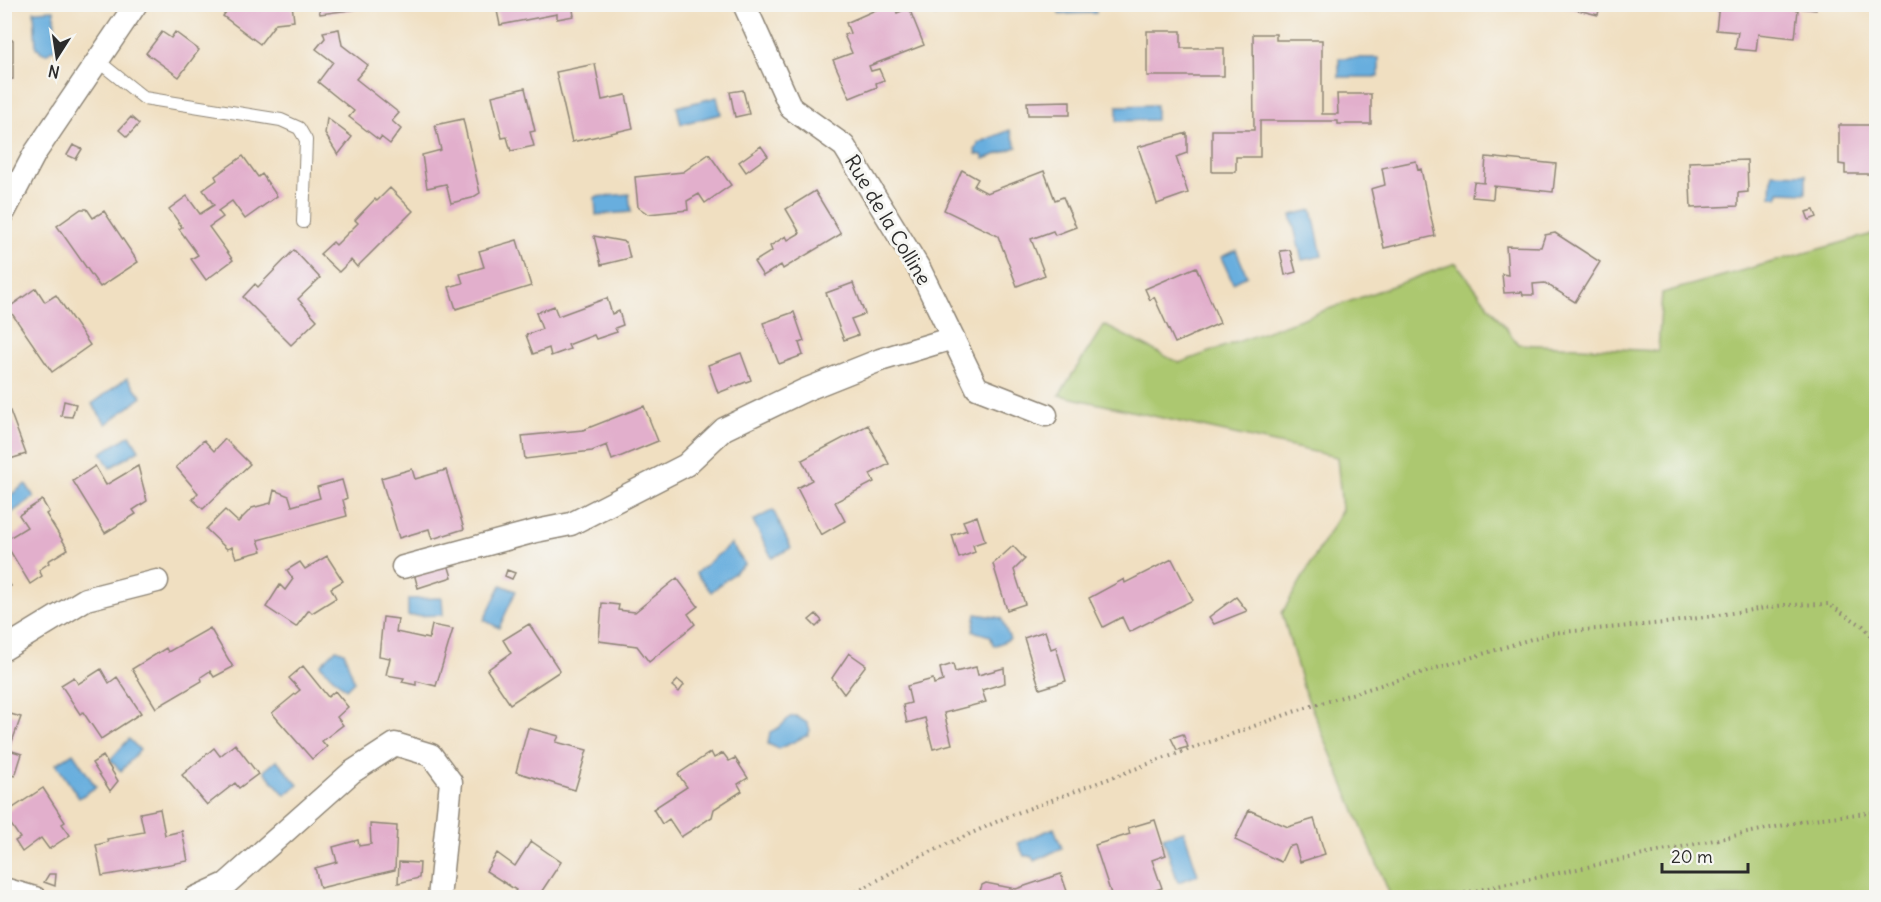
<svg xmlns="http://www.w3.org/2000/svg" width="1881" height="902" font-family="Delius,sans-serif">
<rect width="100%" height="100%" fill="#f6f6f2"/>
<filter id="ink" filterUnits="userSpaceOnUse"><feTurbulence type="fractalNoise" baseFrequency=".0167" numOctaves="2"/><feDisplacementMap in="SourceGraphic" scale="12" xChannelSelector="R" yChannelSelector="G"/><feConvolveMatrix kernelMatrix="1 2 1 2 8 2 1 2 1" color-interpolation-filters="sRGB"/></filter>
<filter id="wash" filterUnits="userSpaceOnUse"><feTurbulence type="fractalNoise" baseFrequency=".008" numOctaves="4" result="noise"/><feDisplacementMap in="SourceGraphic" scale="24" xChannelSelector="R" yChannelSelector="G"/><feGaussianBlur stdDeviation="1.35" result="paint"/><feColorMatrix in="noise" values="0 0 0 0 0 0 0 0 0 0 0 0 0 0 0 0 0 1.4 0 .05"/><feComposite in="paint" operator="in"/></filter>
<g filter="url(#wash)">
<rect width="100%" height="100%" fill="#f0dfc1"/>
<path fill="#acc86f" stroke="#6c7a4d" stroke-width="1.5" d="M1876,233V897H1391L1304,690L1282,613L1342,510L1337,457L1059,395L1104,325L1179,363L1456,263L1518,344L1658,351L1662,293Z"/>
<path fill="#67aede" stroke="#496c84" stroke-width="1.5" d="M929,5H952L953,7L935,16Z
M1059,5H1095L1096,13L1059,14Z
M54,10L56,47L46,54L41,52L38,48H36L34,11Z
M1339,58H1379V77H1339Z
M717,97L721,114L681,124L677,107Z
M1156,105V120L1117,121V106Z
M1010,130L1017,147L984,159L982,155L976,154L975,150L978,145V143Z
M1772,173L1806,174V193L1779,192L1778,197H1771Z
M629,194L631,212L596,215L595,197Z
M1312,210L1322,256L1302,260L1291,215Z
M1236,250L1247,276L1233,283L1221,257Z
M127,378L142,397L106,424L92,404Z
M130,435L139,450L110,468L101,453Z
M26,484L34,497L7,516L5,513V499Z
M773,510L791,548L772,558L753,521Z
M731,544L745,564L711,592L696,573Z
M501,585L516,591L499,628L484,620Z
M442,598L443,615L408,616V599Z
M976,614L1001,618L1010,639L994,646L990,636L973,631Z
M336,649L344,652L354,681L346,689L320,665Z
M796,716L807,723L810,730L808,735L779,749L768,744L770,732L780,727L790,717Z
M129,739L140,750L121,771L110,760Z
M73,753L96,787L79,798L56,764Z
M277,760L298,785L285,795L264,771Z
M1054,828L1062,848L1034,861L1032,856H1024L1018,843Z
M1184,831L1198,875L1178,882L1163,837Z"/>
<g id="blocks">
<path fill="#e2afcc" d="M232,4H292L294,21L276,23L260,44L223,16Z
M318,4H381V6L320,14Z
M501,4H572L574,16L557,19V14L500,25L496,6Z
M889,4H894L897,13L909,8L924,45L869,66L871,71L879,69L884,80L876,83L877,87L850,98L833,60L852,53L844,35L850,33L846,23Z
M1554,4H1600L1598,15Z
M1719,4H1783V8L1798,10L1795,38L1758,34L1756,51L1735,49L1738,32L1716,30Z
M1799,4H1816V10L1799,8Z
M339,29L342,45L368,65L356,79L399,113L392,121L401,129L390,144L381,137L379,140L349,117L354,111L318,82L333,62L316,49L325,38L323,32Z
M1147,31H1181V48H1224V76H1147Z
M162,32L171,38L175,32L199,50L179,77L146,53Z
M1253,34H1276V40H1322V114H1338L1337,94H1371V124H1338V121H1260V157H1236V172H1212V130H1254Z
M4,40H13V79L4,80Z
M595,64L602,100L626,95L633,128L572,142L556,72Z
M525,88L535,131L530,132L534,146L511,151L507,137L502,138L492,96Z
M743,90L749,114L735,117L730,92Z
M1070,101V115H1028L1027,102Z
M131,117L139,124L127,137L119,130Z
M327,118L352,137L338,155L325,134Z
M463,119L480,193L472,198L451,203L446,184L427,188L422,155L441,150L435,125Z
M1839,125H1876V174H1845V165L1839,164Z
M1187,133V153L1176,157L1188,193L1157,204L1138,147Z
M73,145L82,149L76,159L67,155Z
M761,146L768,156L746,172L739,162Z
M709,154L731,185L705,203L699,194L687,201L688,210L648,214L638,207L635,177L683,172Z
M243,156L258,177L262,174L277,196L245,219L232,201L218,211L223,217L209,227L233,260L206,280L191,259L198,255L179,229L182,227L169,209L187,196L200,214L214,205L203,190L217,180L215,176Z
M1486,157L1556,164L1553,192L1494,186L1493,199L1472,197L1474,182L1484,183Z
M1747,160L1748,192L1738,193V206L1691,208L1689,162Z
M1416,161L1418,170L1421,169L1435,236L1384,248L1371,189L1385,185L1382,168Z
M962,170L978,179L974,186L987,193L1044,171L1055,200L1063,197L1076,227L1055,235L1053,231L1031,239L1045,275L1017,286L998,236L944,210Z
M390,188L413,211L357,267L351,260L339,272L320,254L333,242L336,245L358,223L355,220L375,199L377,201Z
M815,191L841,234L783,269L781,265L763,276L754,262L772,251L770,246L786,236L788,240L800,233L786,209Z
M81,209H87L93,218L104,211L138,262L100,287L57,226Z
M1814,210L1817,217L1809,220L1806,212Z
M1555,233L1600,262L1575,302L1545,283L1533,284L1534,295H1523L1522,292L1504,293L1502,274L1508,275L1506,246L1541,247L1545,235Z
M594,236L626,242L630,258L601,265Z
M517,240L531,286L456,309L449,287L463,283L460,274L484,267L479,251Z
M294,250L320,278L298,299L317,320L291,345L243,297L255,284L258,287Z
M1290,250L1296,272L1285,275L1280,251Z
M1196,267L1220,323L1175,343L1154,297L1150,300L1145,289Z
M853,283L865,314L851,319L858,335L844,340L826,293Z
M36,288L45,302L56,295L90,345L52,372L8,308Z
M607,298L612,314L619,311L623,325L615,328L617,332L596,339L594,335L568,345L570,349L551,356L549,348L533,354L526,335L542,329L536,313L554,306L558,316Z
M794,312L804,341L799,343L803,355L779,364L763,323Z
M741,353L751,380L718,393L708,365Z
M4,395L26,454L4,461Z
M64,401L76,404L72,417L61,416Z
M644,406L658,441L612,460L607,445L592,451L525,459L522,436L583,430Z
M868,425L889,464L870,474L874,482L835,502L845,521L821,535L797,488L812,480L802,460Z
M225,439L250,464L203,509L192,499L198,493L176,467L204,440L214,451Z
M95,466L106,485L138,466L147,501L133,510L136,514L105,533L73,481Z
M412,469L415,479L446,470L464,529L432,539L429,529L399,538L381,478Z
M342,480L347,498L343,500L347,516L258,540L262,551L236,558L232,547L227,549L206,529L225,510L238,522L252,508L271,503L274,490L289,496L292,506L320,498L317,487Z
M42,500L49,512L46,514L68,549L48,561L49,563L39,570L42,576L30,584L4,541L27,527L19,515Z
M977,516L985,541L973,545L975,552L959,558L952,535L967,530L963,521Z
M1013,546L1025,559L1014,570L1025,604L1007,610L993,564Z
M327,556L343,581L331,588L336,598L312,613L309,610L296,627L266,607L280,585L285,590L293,579L287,570L300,562L305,569Z
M1172,559L1193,600L1129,632L1122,617L1103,627L1089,598L1124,579L1125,583Z
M448,564L452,577L418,588L415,577L417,573Z
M507,570L515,573L512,579L505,576Z
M4,576L11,586L4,590Z
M677,578L698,606L688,614L695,624L649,662L637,646L599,641L602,603L619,605L618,610L635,612Z
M1236,597L1247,611L1214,624L1209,617Z
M816,614L822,621L816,627L809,620Z
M383,617L398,619L396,632L429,639L432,625L453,629L436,686L416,681V685L402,682L404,678L386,675L390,658L379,656Z
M529,624L560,671L510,704L487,670L511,653L503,640Z
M210,628L233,667L214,677L210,671L201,677L202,681L156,708L132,669L166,648L168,652Z
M1045,631L1051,649L1056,647L1066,681L1040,689L1024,638Z
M849,653L866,665L844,694L832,678Z
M953,664L955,672L976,667L978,675L1004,668L1005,683L982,690L986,702L944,713L952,744L933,749L925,718L907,723L903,705L911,703L907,686L933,679L934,684L943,681L940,668Z
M303,666L328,697L335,691L348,707L337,717L343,725L322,741L327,747L312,759L272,713L300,690L289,678Z
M101,669L109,683L117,677L141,713L101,739L83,712L80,714L61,685L74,677L78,684Z
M678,680L684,685L679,692L672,686Z
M7,713L21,717L9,750L22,754L15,776L4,773V720Z
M528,728L559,736L556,742L587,750L575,790L516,772Z
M1183,734L1188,747L1177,750L1171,738Z
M235,744L258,774L239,788L235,783L207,805L182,775L214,748L220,756Z
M711,752L714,758L723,753L729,761L735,758L748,778L738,784L742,791L714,809L712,817L681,837L669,819L662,824L653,809L687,787L678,774Z
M103,756L118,781L110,791L92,763Z
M43,788L65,822L62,824L70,835L49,849L41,838L22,852L15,841L20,838L4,814Z
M160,809L165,835L182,831L188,861L102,876L96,845L108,842L107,839L144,832L140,813Z
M1249,810L1288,827L1314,819L1325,854L1300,862L1295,845L1288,847L1281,862L1235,840Z
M1155,820L1166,855L1152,860L1162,888L1144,894L1145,897H1112L1095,845L1130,834L1128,828Z
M370,824L397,826L395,870L320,888L315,868L337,862L333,847L358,840L359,846L371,844Z
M531,841L561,862L538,897H511L516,890L486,871L497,853L515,866Z
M399,862L420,863L419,878L398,883Z
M49,874H56L55,886L44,882Z
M1061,874L1069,897H978L982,885L986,883L1016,889Z"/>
</g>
</g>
<g filter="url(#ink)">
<use href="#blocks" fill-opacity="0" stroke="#8e8576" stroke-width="1.5"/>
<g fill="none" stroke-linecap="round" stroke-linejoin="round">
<g stroke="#8e8576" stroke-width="14">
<path id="lane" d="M98,61L144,98L281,120L299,128L306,140L303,222"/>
</g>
<g stroke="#8e8576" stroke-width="25">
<path id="street" d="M744,4L791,108L844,146L920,270L977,388L1046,415
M4,212L35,153L136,4
M403,567L536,531L571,524L686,465L724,429L805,390L880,360L953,338
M4,649L86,599L157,581
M4,889L35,898
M195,898L226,884L352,772L395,744L431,755L451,782L439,898"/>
</g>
<path stroke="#8e8576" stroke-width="4" stroke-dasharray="1.5 4.5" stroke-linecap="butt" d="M846,898L915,859L1009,816L1140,767L1296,711L1551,633L1665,623L1785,605L1828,604L1863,626L1876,641
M1441,898L1813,819L1876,812"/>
<use href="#lane" stroke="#fff" stroke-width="12"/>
<use href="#street" stroke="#fff" stroke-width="22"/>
</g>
</g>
<g text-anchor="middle" stroke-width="6" stroke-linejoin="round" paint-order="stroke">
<g font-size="20" fill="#2b2b2b" stroke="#f6f6f2">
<text transform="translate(888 220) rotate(59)" y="7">Rue de la Colline</text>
</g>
</g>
<rect width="1881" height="902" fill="none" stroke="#f6f6f2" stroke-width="24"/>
<g transform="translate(57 57) rotate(192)" stroke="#f6f6f2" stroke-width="4.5" paint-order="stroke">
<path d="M0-4.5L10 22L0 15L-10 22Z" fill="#2b2b2b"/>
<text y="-9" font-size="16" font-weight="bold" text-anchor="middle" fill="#2b2b2b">N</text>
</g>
<path d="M1662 863v9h86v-9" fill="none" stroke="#2b2b2b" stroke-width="3"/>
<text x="1671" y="863" font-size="18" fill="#2b2b2b" stroke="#f6f6f2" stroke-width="4.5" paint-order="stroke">20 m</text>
</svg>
